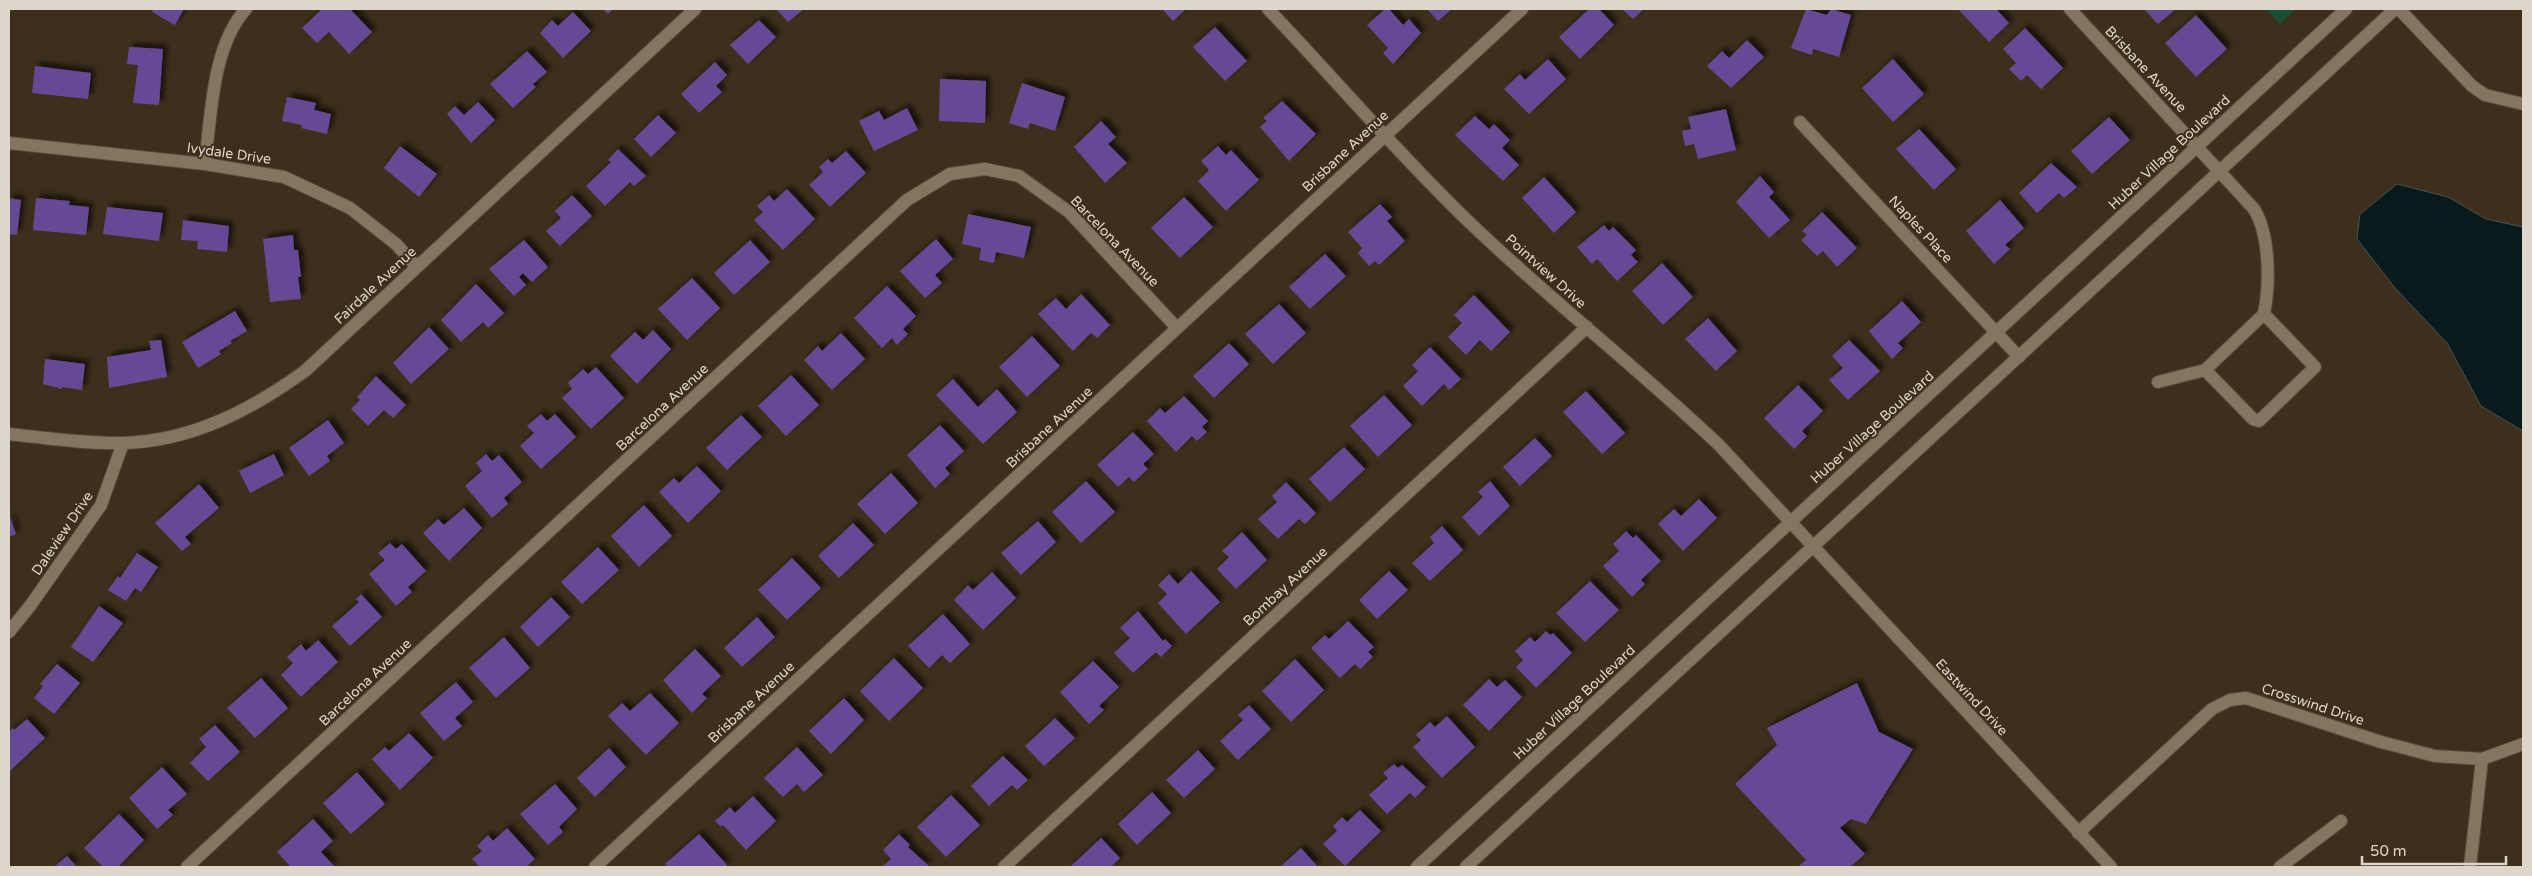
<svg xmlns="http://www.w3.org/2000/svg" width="2532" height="876" font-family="'Varela Round',sans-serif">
<defs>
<filter id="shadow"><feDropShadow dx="4.5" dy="-4.5" stdDeviation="2.5" flood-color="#0009"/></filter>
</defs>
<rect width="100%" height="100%" fill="#3d2f1c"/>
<path fill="#175033" d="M2266,9H2296L2280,24Z"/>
<path fill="#081a1b" stroke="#485250" d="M2397,184L2448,197L2486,219L2523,227V431L2481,406L2447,343L2395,288L2357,239L2360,214Z"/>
<path fill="#654a94" filter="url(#shadow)" d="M153,9H184L175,25L152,12Z
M322,9H350L372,32L349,54L329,32L317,43L302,28Z
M603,9H613L608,14Z
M776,9H804L788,22Z
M1162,9H1186L1173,21Z
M1385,9H1389L1403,25L1409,19L1421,33L1393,64L1383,53L1388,48L1367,25Z
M1427,9H1452L1438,21Z
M1589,9H1599L1614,25L1580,59L1559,37Z
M1622,9H1644L1633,19Z
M1806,9L1827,15L1831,9L1851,15L1839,57L1813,49L1812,55L1791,48Z
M1958,9H1996L2009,23L1989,42Z
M2144,9H2176L2158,24Z
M573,12L591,31L563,58L540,33L552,20L558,26Z
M2196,15L2227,49L2196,77L2165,43Z
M759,20L776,37L748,64L730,45Z
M1215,27L1247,61L1225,81L1193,47Z
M2025,28L2063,68L2041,89L2027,75L2021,81L2009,69L2016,63L2003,49Z
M1747,40L1764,57L1731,88L1707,66L1722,51L1729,58Z
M129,47L163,49L159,105L133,103L138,65L127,64Z
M527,51L547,72L533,84L536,87L513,108L490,84Z
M1548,59L1566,79L1529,114L1504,89L1520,74L1525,80Z
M1893,59L1924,94L1893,122L1862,88Z
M715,62L727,75L716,86L722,92L699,113L681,94Z
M35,66L91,73L88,99L32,93Z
M940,79L986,81L985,123L939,121Z
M1022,83L1065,97L1055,131L1030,123L1028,129L1009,123Z
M287,97L316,103L314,110L331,114L327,134L301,128L302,125L282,121Z
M1282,101L1316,134L1289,161L1260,127L1267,121L1263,118Z
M478,102L495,120L471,143L447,114L455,106L464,115Z
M907,108L918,130L874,151L859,121L879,111L884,120Z
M1726,109L1736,150L1698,159L1694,144L1685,146L1682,131L1691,129L1688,117Z
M658,115L676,133L651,157L634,139Z
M1475,116L1489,129L1494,124L1510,140L1502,148L1519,165L1503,181L1455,135Z
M2109,117L2130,140L2092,174L2071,151Z
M1101,121L1116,137L1108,144L1127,163L1105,183L1074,147Z
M1919,129L1956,169L1934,190L1896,149Z
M400,146L437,174L419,197L384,168Z
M1218,146L1226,155L1231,150L1259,180L1226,211L1198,181L1209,170L1201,161Z
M618,149L646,176L634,186L630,182L605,206L586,186L611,162L608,160Z
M846,151L866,173L830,207L809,185L823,172L819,167L828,159L832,163Z
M2051,163L2077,187L2064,198L2059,193L2037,213L2019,193Z
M1760,176L1774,192L1769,197L1790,220L1769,238L1736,202Z
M1544,177L1576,212L1554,233L1522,198Z
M787,189L815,219L783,250L754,220L763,212L757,206L769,195L774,201Z
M572,195L592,216L560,246L546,231L561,218L555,211Z
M1184,197L1213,227L1180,258L1151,228Z
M9,198L21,200L17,235L9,234Z
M36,198L70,201L69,205L89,207L86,235L33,230Z
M2000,200L2024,228L2005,245L2010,249L1994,264L1966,231Z
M1380,204L1392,217L1387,221L1405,241L1379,265L1375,261L1369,266L1358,253L1362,248L1348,232Z
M107,207L163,213L159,241L103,234Z
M1822,212L1857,248L1837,267L1823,251L1817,256L1801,240L1807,235L1802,231Z
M968,214L1031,227L1024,258L996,252L994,263L979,260L981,248L962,244Z
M183,220L229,226L227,252L197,249L198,241L181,240Z
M1604,225L1609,231L1613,227L1636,250L1631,255L1638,262L1617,281L1597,259L1592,264L1577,247Z
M293,235L294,250H298L301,277H298L301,299L270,302L263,239Z
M936,239L953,259L935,275L942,283L925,298L900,271Z
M524,240L548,267L532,282L523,273L519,277L526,285L514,296L489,269Z
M750,240L770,262L734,295L714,273Z
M1325,254L1346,276L1310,309L1289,287Z
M1662,263L1693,297L1663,325L1632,291Z
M692,278L720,308L687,340L658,309Z
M476,284L504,313L488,328L483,322L461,342L441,320Z
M887,286L916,316L903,329L908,334L897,345L892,338L882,348L854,318Z
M1081,294L1110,325L1097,338L1091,333L1073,351L1038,314L1056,298L1066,309Z
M1474,295L1510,332L1491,351L1480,340L1466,355L1448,337L1462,323L1454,315Z
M1902,301L1921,322L1898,343L1903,348L1892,359L1869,331Z
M1279,304L1306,333L1273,364L1245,334Z
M235,311L247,331L230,341L232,343L219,351L221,354L198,368L182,342Z
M1708,318L1737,351L1716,371L1685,339Z
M429,327L449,349L411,384L393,363Z
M653,330L671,349L637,384L610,356L635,332L643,340Z
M841,333L865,359L832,390L804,360L818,346L822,351Z
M1032,336L1060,366L1027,397L999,367Z
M161,340L167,377L109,388L107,357L151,350L149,341Z
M1849,340L1880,371L1848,400L1829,380L1843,368L1832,356Z
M1229,343L1249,364L1214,398L1193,376Z
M1430,347L1461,379L1449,390L1444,384L1422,406L1403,386L1418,371L1412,365Z
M45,359L85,364L82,390L62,387V389L43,384Z
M596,367L624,398L591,429L562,398L572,389L568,383L583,369L588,374Z
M791,375L819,405L786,436L758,406Z
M376,376L406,405L393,418L384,410L368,426L351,409L360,400L357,397Z
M953,379L978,407L997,389L1017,412L983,444L936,395Z
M1798,385L1823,411L1802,431L1807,436L1794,449L1764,418Z
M1586,391L1625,433L1602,454L1563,412Z
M1384,395L1412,425L1378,457L1350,426Z
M1184,396L1208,421L1202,427L1207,432L1197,441L1192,436L1176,452L1147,421L1160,408L1165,413Z
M541,414L547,421L555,414L576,437L541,469L520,446L534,433L527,426Z
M741,415L762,437L727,470L706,448Z
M328,420L344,443L327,456L330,461L309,476L289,448Z
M940,425L964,451L945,468L950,474L935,488L907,455Z
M1133,432L1154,454L1143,464L1148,469L1134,482L1129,477L1118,487L1097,465Z
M1535,438L1552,456L1520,486L1503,467Z
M1344,447L1365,469L1330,502L1309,479Z
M274,454L284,475L250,493L239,471Z
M486,454L492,461L499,455L522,482L504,498L508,504L492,518L465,486L482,471L476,463Z
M697,466L721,491L688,523L659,492L674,478L679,483Z
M891,473L918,503L885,534L857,504Z
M1086,481L1115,512L1081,543L1052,512Z
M1490,481L1510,506L1479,536L1462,517L1483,497L1478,492Z
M1286,482L1316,513L1305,524L1299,519L1278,539L1258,519L1277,502L1272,496Z
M199,484L219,508L185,537L191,544L182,551L155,523Z
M1699,499L1717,518L1683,551L1658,524L1674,509L1681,516Z
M644,505L672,536L639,567L611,536Z
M464,508L482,528L449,561L423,533L438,519L444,525Z
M9,514L16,534L9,537Z
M1038,521L1056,542L1021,575L1001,553Z
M853,523L874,545L839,578L818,556Z
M1442,526L1463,550L1430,581L1412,563L1434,543L1430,537Z
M1626,531L1633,538L1636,535L1661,561L1641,580L1645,584L1632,597L1603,566L1619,551L1613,544Z
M1242,532L1267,560L1236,589L1217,569L1229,557L1222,551Z
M390,543L396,549L402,544L426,571L408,587L412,592L396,606L369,574L385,560L378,553Z
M598,547L619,570L582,604L561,582Z
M137,553L158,567L141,592L135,588L126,601L108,590L118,576L120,578Z
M792,558L821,588L787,620L758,590Z
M1191,571L1220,602L1186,634L1158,603L1167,594L1158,585L1169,574L1178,584Z
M1389,571L1408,590L1377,619L1359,600Z
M992,572L1016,598L983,630L954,600L968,585L973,590Z
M1590,581L1619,610L1585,642L1556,613Z
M361,594L382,617L350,646L332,626L359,602L356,599Z
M551,597L570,617L538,647L520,627Z
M99,606L123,623L93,662L71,647Z
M1138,611L1163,641L1165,639L1172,646L1161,657L1156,652L1133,673L1114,653L1130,638L1120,628Z
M943,614L970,644L950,663L942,655L929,668L908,646Z
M757,617L775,637L742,667L724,648Z
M1348,621L1374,647L1368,652L1373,657L1360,669L1355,664L1340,678L1311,648L1325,635L1329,639Z
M1546,631L1550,635L1553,633L1572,653L1536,688L1516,667L1523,660L1515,651L1530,637L1535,642Z
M504,637L530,668L496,698L469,668Z
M318,640L338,662L301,697L281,675L293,663L287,657L301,644L306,651Z
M695,649L721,676L702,694L707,698L692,713L663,680Z
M894,658L923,688L889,721L860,691Z
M1295,659L1324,690L1291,722L1262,691Z
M1093,661L1119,687L1099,706L1104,710L1089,724L1060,692Z
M57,664L80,683L54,714L34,698L43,686L40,684Z
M261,678L288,708L255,738L227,708Z
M1489,679L1497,687L1505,680L1522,697L1489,731L1463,705Z
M456,682L473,702L455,718L462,726L444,741L420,713Z
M1857,683L1879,732L1913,749L1866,824L1851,819L1840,828L1865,854L1850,867H1800L1799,866L1806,860L1735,784L1777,745L1767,728Z
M650,693L679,723L646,755L608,716L622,703L630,711Z
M844,698L864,720L831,754L809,731Z
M1249,705L1271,729L1238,760L1220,741L1243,720L1238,715Z
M1447,716L1475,747L1442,778L1413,747L1421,740L1416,735L1430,722L1435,727Z
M1055,718L1075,738L1044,766L1025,746Z
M27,719L45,738L9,772V732L13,728L14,730Z
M215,725L240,752L208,781L190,763L206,747L199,739Z
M409,733L433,758L400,790L372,759L385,747L389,751Z
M797,747L823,775L804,792L797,784L783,797L764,778Z
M609,748L626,767L595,797L577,778Z
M1198,750L1215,769L1184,798L1166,780Z
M1003,756L1028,780L1017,790L1012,785L989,806L971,786Z
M1394,764L1398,768L1402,765L1426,787L1415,798L1410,793L1387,814L1369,795L1388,778L1383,773Z
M162,767L187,794L168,810L173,815L157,829L129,798Z
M357,772L385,804L351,834L323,803Z
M555,784L577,809L559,827L563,832L548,845L520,814Z
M1152,792L1171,813L1137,845L1118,824Z
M951,795L980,825L946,857L917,827Z
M753,796L776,821L746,850L723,825L721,827L715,821L730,807L735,813Z
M1360,810L1381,831L1345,866L1323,844L1337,831L1333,826L1342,817L1347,822Z
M119,814L144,840L118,867H103L84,848Z
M313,819L333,841L321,852L335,867H291L277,852Z
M507,828L535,859L526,867H480L472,859L482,851L477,846L488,835L493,841Z
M699,834L727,865L724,867H668L665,864Z
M899,834L910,845L908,847L930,867H882L891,859L883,850Z
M1101,838L1120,858L1115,863L1110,867H1070Z
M1301,848L1318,867H1280Z
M67,856L77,867H54Z"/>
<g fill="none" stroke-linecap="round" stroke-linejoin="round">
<g stroke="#584c3c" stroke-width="14">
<path id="minor" d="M1268,9C1335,79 1398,154 1468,221C1549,299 1638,368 1719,445L2111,867
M2070,9L2254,209C2270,235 2270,283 2264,314L2205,370L2158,382
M2399,9L2472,86L2485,95L2523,104
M1800,122L2019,357
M9,143L205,164L284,177L350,208L396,244L416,266
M205,164C211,116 212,46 246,9
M2205,370L2253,419L2259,421L2315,367L2264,314
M9,434C46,438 86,444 123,443C192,441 251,410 305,371L695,9
M9,632L30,606L101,505L123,443
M2078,833L2212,709L2230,700L2246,698L2381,742L2435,756L2482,759L2523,744
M187,867L907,200L950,174L985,169L1019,176L1069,212L1177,328
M595,867L1522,9
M1004,867L1587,327
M1417,867L2346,9
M1466,867L2395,9
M2280,867L2341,821
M2470,867L2482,759"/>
</g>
<use href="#minor" stroke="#857560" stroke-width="12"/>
</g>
<g text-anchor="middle" stroke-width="4" stroke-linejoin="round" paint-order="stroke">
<g font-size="14" fill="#dfd6cb" stroke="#3d2f1c">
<text transform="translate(2146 69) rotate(47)" y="5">Brisbane Avenue</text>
<text transform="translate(1345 151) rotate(-43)" y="5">Brisbane Avenue</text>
<text transform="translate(2169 152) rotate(-43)" y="5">Huber Village Boulevard</text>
<text transform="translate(229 153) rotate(8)" y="5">Ivydale Drive</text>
<text transform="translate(1921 229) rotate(47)" y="5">Naples Place</text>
<text transform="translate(1115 241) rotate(46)" y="5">Barcelona Avenue</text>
<text transform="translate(1546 271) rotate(42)" y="5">Pointview Drive</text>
<text transform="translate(375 285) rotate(-43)" y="5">Fairdale Avenue</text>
<text transform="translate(662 407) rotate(-43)" y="5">Barcelona Avenue</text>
<text transform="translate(1049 427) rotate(-43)" y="5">Brisbane Avenue</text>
<text transform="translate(1872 427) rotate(-42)" y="5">Huber Village Boulevard</text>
<text transform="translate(62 533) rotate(-56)" y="5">Daleview Drive</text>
<text transform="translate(1285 586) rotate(-43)" y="5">Bombay Avenue</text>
<text transform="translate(365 682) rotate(-43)" y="5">Barcelona Avenue</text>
<text transform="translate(1972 697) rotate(47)" y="5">Eastwind Drive</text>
<text transform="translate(751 702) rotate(-43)" y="5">Brisbane Avenue</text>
<text transform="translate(1574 702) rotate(-43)" y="5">Huber Village Boulevard</text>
<text transform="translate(2313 704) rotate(18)" y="5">Crosswind Drive</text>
</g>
</g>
<rect width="2532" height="876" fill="none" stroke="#dfd6cb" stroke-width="20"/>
<path d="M2362 856v8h144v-8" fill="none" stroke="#dfd6cb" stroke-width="2.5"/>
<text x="2370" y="856" font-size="15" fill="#dfd6cb" stroke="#3d2f1c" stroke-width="4" paint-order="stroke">50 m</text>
</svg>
